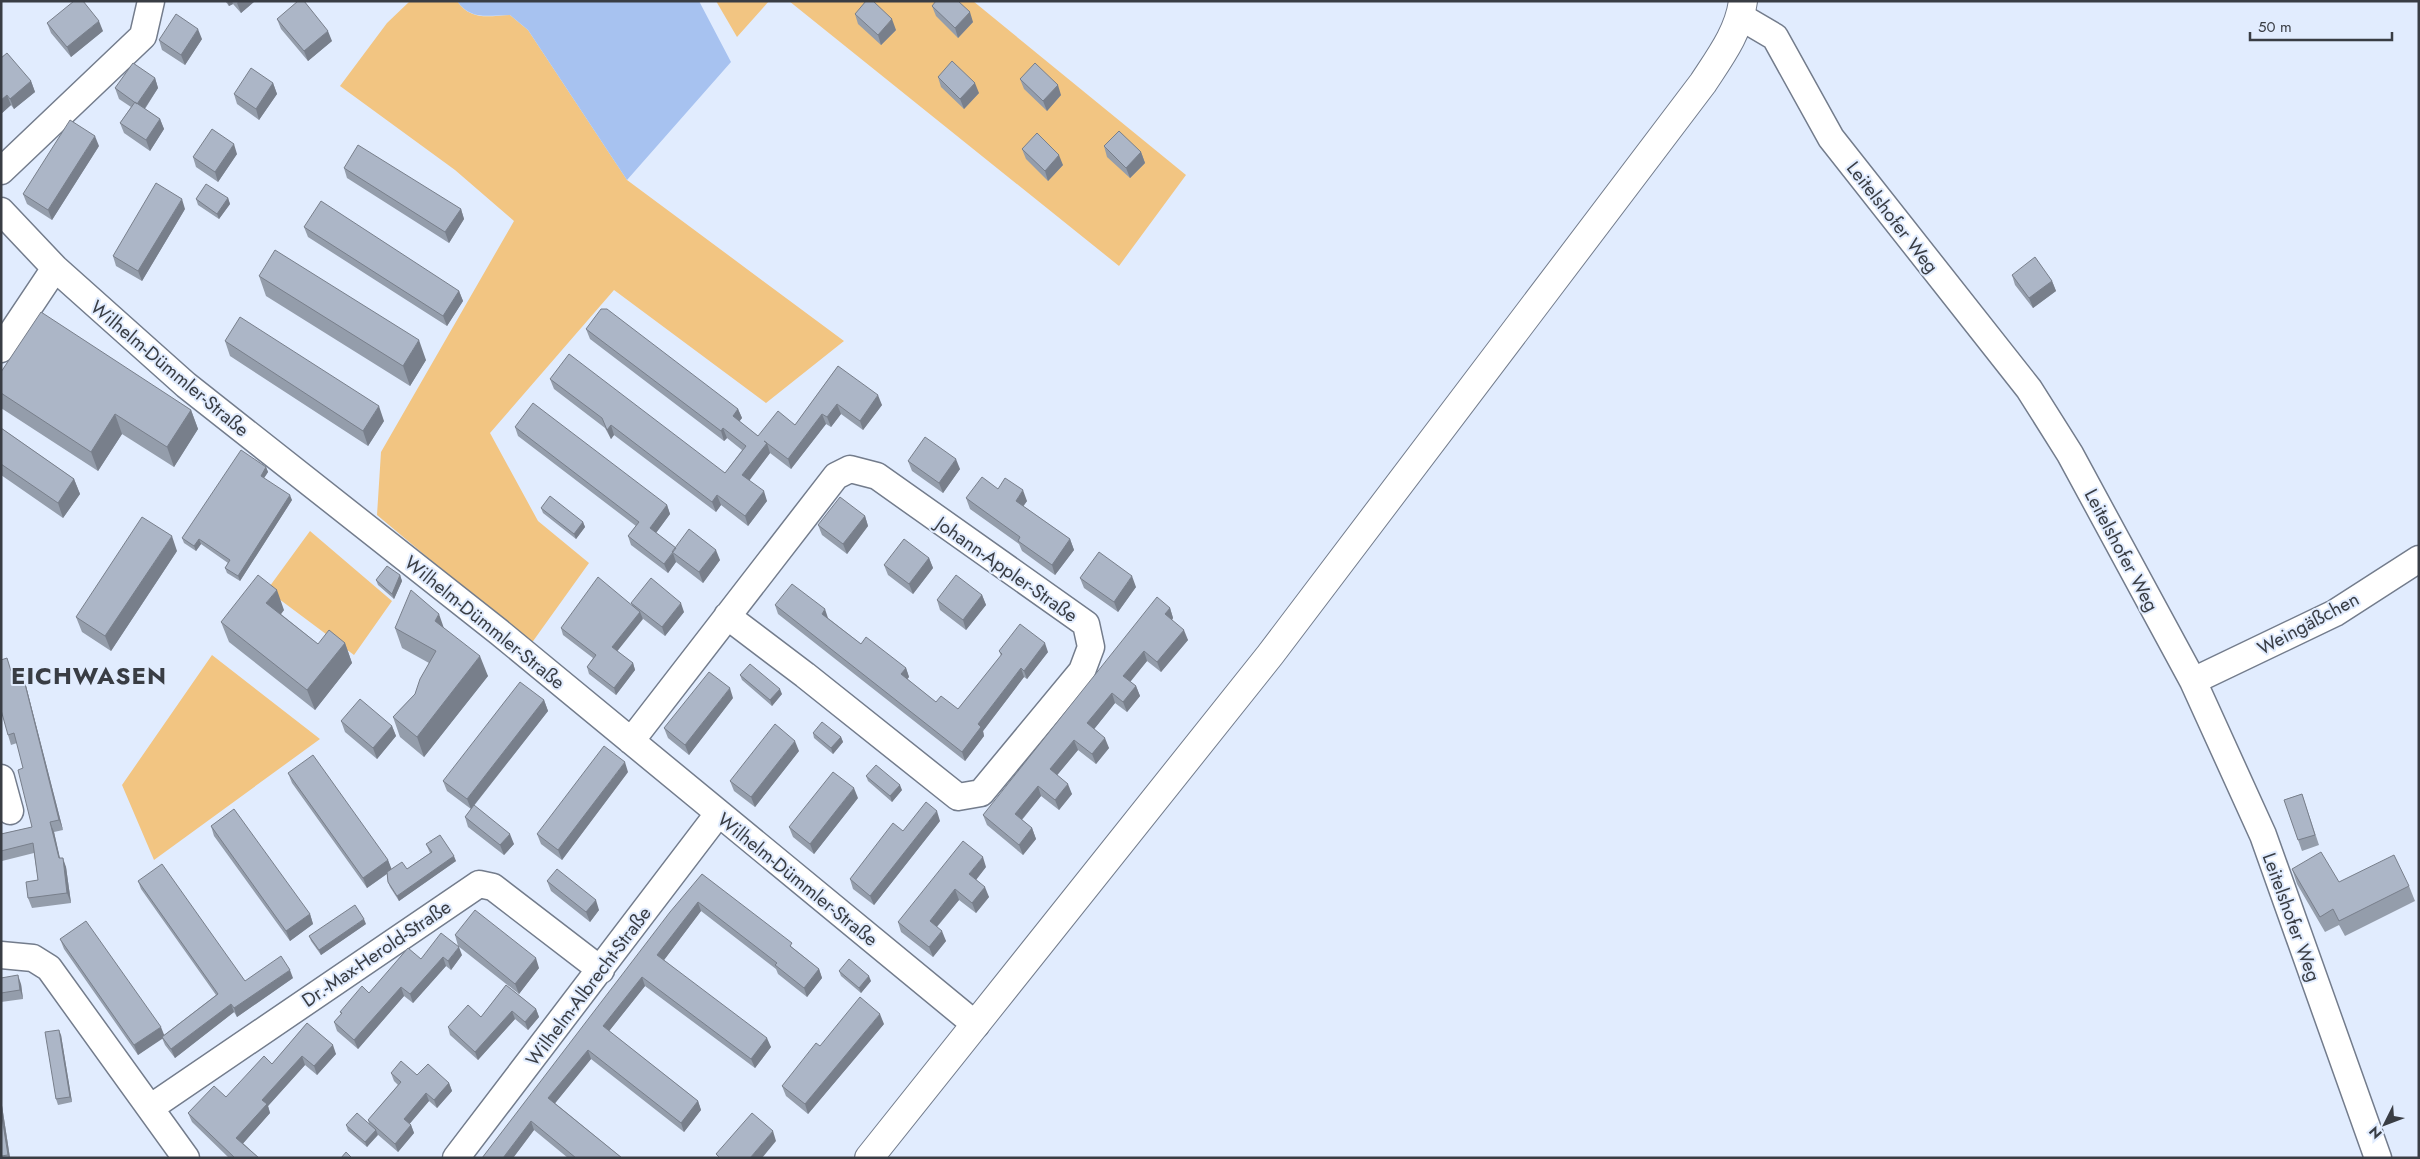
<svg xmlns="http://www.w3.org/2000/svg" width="2420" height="1159" font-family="Jost,sans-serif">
<rect width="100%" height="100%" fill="#e1ecfe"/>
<path fill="#f2c582" d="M410,1H457C471,21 488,16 510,15L528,30L627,180L844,341L766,403L614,290L490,433L538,521L589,563L531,644L377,515L381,452L514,221L455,170L340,86L387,23Z
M716,1H769L737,37Z
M789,1H973L1186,175L1119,266Z
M310,531L392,601L354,655L267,590Z
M212,655L320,739L154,860L122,785Z"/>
<path fill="#a7c2f0" d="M457,1H699L731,62L627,180L528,30L510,15C488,15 471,21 457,1Z"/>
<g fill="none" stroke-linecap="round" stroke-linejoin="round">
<g stroke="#737c8c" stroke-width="29">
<path id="minor" d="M1741,17L1775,37L1831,138L2029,389L2070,454L2193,681L2263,835L2378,1158
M1,171L143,36L151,1
M1,211L55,268L186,385L499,632L976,1025
M1,349L55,268
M2193,681L2335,613L2419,559
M631,741L836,476L850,469L877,476L1086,624L1091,647L1082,671L981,793L958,797L805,675L727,616
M1,778L10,811
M1,955L33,958L49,968L186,1158
M150,1108L479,884L493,887L601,970
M456,1158L718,814"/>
</g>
<g stroke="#737c8c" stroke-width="30">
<path id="major" d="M869,1158L1270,655L1703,83C1720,57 1739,32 1743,1"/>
</g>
<use href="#minor" stroke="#fff" stroke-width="26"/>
<use href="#major" stroke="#fff" stroke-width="28"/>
</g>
<path fill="#949dab" d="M225,1H255L241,13L233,4L229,6Z
M932,6L973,22L958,38L936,16Z
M855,14L896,30L881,45L858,24Z
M277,19L332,41L308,61L281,29Z
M47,23L103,31L71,57L51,33Z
M202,39L185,65L162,50L159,40Z
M1,58L31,81L35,92L14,109L11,105L1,114Z
M938,77L979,93L964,109L941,87Z
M155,78L158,88L145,109L160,119L164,129L150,151L124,133L120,123L131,107L119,99L115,88Z
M1020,79L1061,95L1047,111L1024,89Z
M273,83L277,94L259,120L237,104L234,94Z
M99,146L52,220L27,204L23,194Z
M1104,146L1141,152L1145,163L1130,178L1107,157Z
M1022,149L1063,165L1048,181L1026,159Z
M237,154L218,182L196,167L193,157Z
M344,168L461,209L464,219L449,243L347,178Z
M228,198L230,204L219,219L198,205L196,199Z
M185,209L142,281L116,266L113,256Z
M304,227L459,291L463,301L447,326L308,237Z
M2012,275L2052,281L2056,291L2033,308L2015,285Z
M259,276L426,360L410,386L266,296Z
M586,329L738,409L742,418L739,421L758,436L795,425L838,366L882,405L863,430L841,414L831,427L826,424L791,469L770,453L749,480L767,501L748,526L721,505L716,512L614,435L611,439L605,428L554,389L550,379L725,473L742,450L727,438L724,441L590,339Z
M225,341L384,421L368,446L230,356Z
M1,372L191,410L198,429L174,467L122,434L98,471L1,408Z
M515,427L667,505L670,514L656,533L676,548L720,560L703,583L676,562L668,573L631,545L628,536L636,526L518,436Z
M1,428L74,479L80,494L63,518L1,475Z
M908,461L960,469L943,493L912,471Z
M266,467L268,472L264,478L292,500L240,581L227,573L225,568L228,563L201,544L196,551L184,543L182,538Z
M998,489L1027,501L1023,506L1070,539L1074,550L1055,575L1022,551L1019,544L970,509L966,498Z
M541,508L583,522L585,527L576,539L543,513Z
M865,516L868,526L847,554L822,535L818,525Z
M177,551L111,651L82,632L76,617Z
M929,558L933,568L913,594L888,575L884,565Z
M400,575L402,581L394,599L378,585L376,580Z
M1080,578L1136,587L1118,612L1084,588Z
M982,595L986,605L966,630L940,610L937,600Z
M631,603L684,612L665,636L642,618L617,651L633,663L635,670L616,695L589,674L587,667L593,658L563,635L561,628L632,605Z
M775,605L828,618L861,644L906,668L909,677L907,679L936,702L958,709L1001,656L999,651L1048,652L1027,679L1024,677L983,731L984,736L965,761L778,614Z
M1170,608L1173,618L1172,620L1188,640L1161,672L1147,661L1130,681L1136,686L1140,696L1127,712L1115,703L1094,729L1109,748L1096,764L1078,750L1057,775L1072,794L1059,810L1041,796L1022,820L1032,828L1036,839L1023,855L987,825L983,815Z
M284,610L281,614L318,644L345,643L352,663L315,710L229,642L221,622Z
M395,628H444L488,676L424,757L400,737L393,717L415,694L429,663L402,648Z
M21,668L24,678L63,830L54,832L60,858L66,867L71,903L32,908L28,898L38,880L34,853L2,861L1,858V834L32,827L23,768L17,743L11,745L8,735L12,671Z
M740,675L782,694L772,706L742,680Z
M733,698L689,755L668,738L664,728Z
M544,700L548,711L473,807L514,844L504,855L468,827L465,817L471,809L447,791L443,781Z
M341,721L392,726L396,736L377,759L345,732Z
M813,733L841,737L843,742L833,754L814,738Z
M799,751L755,807L734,791L730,781Z
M628,772L562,860L541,844L537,834Z
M288,773L388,860L391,869H407L430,853L426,844L456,861L399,901L390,887L388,882L387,874L367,888L292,783Z
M866,776L902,790L892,802L868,781Z
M2302,794L2319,845L2302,851L2284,800Z
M858,798L814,854L793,837L789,827Z
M940,821L874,905L853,889L850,879L903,831Z
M211,826L310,914L313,924L290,941L214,836Z
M986,867L976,879L989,897L976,913L959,900L937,927L946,941L933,957L901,932L898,922Z
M2292,869L2339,882L2409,886L2415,901L2345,936L2339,925L2325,932L2297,884Z
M702,874L819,969L822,978L807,997L778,974L776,969L701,911L664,960L771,1047L755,1068L645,986L609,1031L698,1101L701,1110L684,1132L591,1059L555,1103L622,1158H568L534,1130L513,1158H482Z
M138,881L245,981L293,978L237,1017L234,1012L175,1058L165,1045L162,1038L138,1055L64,949L60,939L164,1035L216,995L141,889Z
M547,881L599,910L590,922L551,891Z
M366,924L321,955L311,941L309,936Z
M455,935L539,968L519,994L458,946Z
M462,955L451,970L446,966L413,1003L404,996L358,1049L337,1031L334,1022L341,1014L340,1012L421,959Z
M839,971L871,981L861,993L841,976Z
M1,978L21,984L23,999L1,1002Z
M506,985L536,1009L539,1017L528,1030L515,1019L478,1060L450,1035L448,1027L481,1017Z
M307,1023L336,1054L317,1075L305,1065L268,1106L270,1113L243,1143L259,1158H229L192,1122L188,1113L226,1097L272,1064Z
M884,1024L808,1114L786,1096L782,1086L820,1046Z
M61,1035L72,1102L58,1105L56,1099Z
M391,1073L417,1075L449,1083L452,1091L437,1108L429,1101L409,1124L411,1125L414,1133L398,1152L377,1134L367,1147L348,1131L346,1125L369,1124L368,1120L398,1085L394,1081Z
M1,1099L10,1158H1Z"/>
<path fill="#787f8b" d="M227,1H232L233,4L229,6Z
M239,1H255L241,13L237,3Z
M970,12L973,22L958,38L955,28Z
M892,19L896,30L881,45L878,35Z
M99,21L103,31L71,57L67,47Z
M198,29L202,39L185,65L181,55Z
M328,31L332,41L308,61L304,51Z
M155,78L158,88L141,114L137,104Z
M31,81L35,92L14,109L10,99Z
M273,83L277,94L259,120L256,109Z
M975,83L979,93L964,109L960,99Z
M1058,85L1061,95L1047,111L1043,101Z
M7,95L11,105L1,114V100Z
M160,119L164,129L150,151L146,140Z
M95,136L99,146L52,220L48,210Z
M234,144L237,154L218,182L215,172Z
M1141,152L1145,163L1130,178L1126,168Z
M1059,155L1063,165L1048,181L1045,171Z
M228,198L230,204L219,219L217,214Z
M182,199L185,209L142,281L138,271Z
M461,209L464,219L449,243L445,232Z
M2052,281L2056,291L2033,308L2029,298Z
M459,291L463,301L447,326L443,316Z
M419,340L426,360L410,386L403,366Z
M878,395L882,405L863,430L860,421Z
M837,404L841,414L831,427L827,417Z
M379,406L384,421L368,446L363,431Z
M738,409L742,418L736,426L733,416Z
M191,410L198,429L174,467L167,447Z
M115,414L122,434L98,471L91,452Z
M822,414L826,424L791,469L788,459Z
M611,425L614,435L611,439L607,430Z
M723,428L727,438L724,441L721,431Z
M767,443L770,453L746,485L742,475Z
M956,459L960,469L943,493L939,483Z
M266,467L268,472L262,481L261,476Z
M74,479L80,494L63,518L58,503Z
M1023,490L1027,501L1020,511L1016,501Z
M764,491L767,501L748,526L745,516Z
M290,495L292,500L240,581L238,576Z
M717,495L721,505L716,512L712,502Z
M667,505L670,514L653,537L650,528Z
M865,516L868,526L847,554L843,544Z
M583,522L585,527L576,539L574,534Z
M172,536L177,551L111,651L105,636Z
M199,539L201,544L196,551L194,546Z
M1070,539L1074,550L1055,575L1052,565Z
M716,550L720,560L703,583L699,572Z
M673,553L676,562L668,573L664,564Z
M929,558L933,568L913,594L909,584Z
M400,575L402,581L394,599L392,594Z
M1132,576L1136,587L1118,612L1114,602Z
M277,590L284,610L274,623L266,603Z
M982,595L986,605L966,630L963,620Z
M681,603L684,612L665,636L662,627Z
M1170,608L1173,618L1169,624L1165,614Z
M825,609L828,618L825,622L822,614Z
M640,612L643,619L615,654L612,647Z
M439,614L446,634L435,621Z
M1184,630L1188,640L1161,672L1157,662Z
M345,643L352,663L315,710L307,690Z
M1045,643L1048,652L1027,679L1024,671Z
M1144,651L1147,661L1127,686L1123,676Z
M480,656L488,676L424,757L417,737Z
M633,663L635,670L616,695L614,688Z
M21,668L24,678L63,830L59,820Z
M906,668L909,677L904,683L901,674Z
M1021,668L1024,677L983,731L984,736L965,761L962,752L978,724Z
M1136,686L1140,696L1127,712L1123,702Z
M730,688L733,698L689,755L685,745Z
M780,689L782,694L772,706L770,700Z
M1112,693L1115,703L1091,733L1087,723Z
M544,700L548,711L471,809L467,799Z
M392,726L396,736L377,759L373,748Z
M841,737L843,742L833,754L831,748Z
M1105,738L1109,748L1096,764L1092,754Z
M1074,740L1078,750L1054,779L1050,769Z
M795,741L799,751L755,807L751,797Z
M625,762L628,772L562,860L558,850Z
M1068,784L1072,794L1059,810L1055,800Z
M900,785L902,790L892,802L890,796Z
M1038,786L1041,796L1018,824L1015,814Z
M854,788L858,798L814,854L810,844Z
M937,811L940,821L874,905L870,896Z
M50,822L54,832L62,868L59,858Z
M1032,828L1036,839L1023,855L1019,845Z
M510,834L514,844L504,855L500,845Z
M454,856L456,861L399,901L397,896Z
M983,857L986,867L973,884L969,874Z
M63,858L66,867L71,903L67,893Z
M388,860L392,870L367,888L363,878Z
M985,887L989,897L976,913L972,903Z
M955,889L959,900L933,931L930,921Z
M596,900L599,910L590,922L586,912Z
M698,902L701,911L661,964L657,955Z
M310,914L313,924L290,941L286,931Z
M364,919L366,924L321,955L319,950Z
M942,931L946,941L933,957L929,947Z
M459,947L462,955L451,970L448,961Z
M443,957L446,966L413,1003L410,994Z
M536,958L539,968L519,994L515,984Z
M819,969L822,978L807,997L804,988Z
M290,970L293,978L237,1017L234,1008Z
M18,975L21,984L23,999L20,990Z
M869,976L871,981L861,993L859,988Z
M642,977L645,986L606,1035L603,1026Z
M401,987L404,996L358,1049L354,1040Z
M231,1004L234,1012L175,1058L171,1049Z
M536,1009L539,1017L528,1030L525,1022Z
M512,1011L515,1019L478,1060L475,1052Z
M880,1014L884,1024L808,1114L805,1104Z
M161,1027L165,1037L138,1055L134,1045Z
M59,1030L61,1035L72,1102L70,1097Z
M767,1038L771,1047L755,1068L751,1059Z
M333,1045L336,1054L317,1075L314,1066Z
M588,1050L591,1059L552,1107L548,1098Z
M302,1056L305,1065L268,1106L270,1113L240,1147L236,1138L262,1100Z
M449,1083L452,1091L437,1108L434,1100Z
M426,1093L429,1101L407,1127L404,1119Z
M1,1099L10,1158H9L8,1155L1,1111Z
M698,1101L701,1110L684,1132L681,1123Z
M531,1121L534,1130L513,1158H503Z
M411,1125L414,1133L398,1152L395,1144Z
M376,1130L378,1135L367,1147L365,1142Z
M773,1131L776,1141L762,1158H750Z"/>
<path fill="#acb6c7" stroke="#787f8b" d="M74,1H83L99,21L67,47L47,23Z
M298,1H304L328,31L304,51L277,19Z
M866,1H873L892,19L878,35L855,14Z
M936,1H958L970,12L955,28L932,6Z
M176,14L198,29L181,55L159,40Z
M7,53L31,81L10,99L7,95L1,100V58Z
M952,61L975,83L960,99L938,77Z
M133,63L155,78L137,104L115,88Z
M1035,63L1058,85L1043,101L1020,79Z
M251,68L273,83L256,109L234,94Z
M135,102L160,119L146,140L120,123Z
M70,120L95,136L48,210L23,194Z
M212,129L234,144L215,172L193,157Z
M1119,131L1141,152L1126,168L1104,146Z
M1037,133L1059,155L1045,171L1022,149Z
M358,145L461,209L445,232L344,168Z
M156,183L182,199L138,271L113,256Z
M206,184L228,198L217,214L196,199Z
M321,201L459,291L443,316L304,227Z
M275,250L419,340L403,366L259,276Z
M2035,257L2052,281L2029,298L2012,275Z
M601,309H607L738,409L733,416L758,436L778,411L795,425L838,366L878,395L860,421L837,404L827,417L822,414L788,459L764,441L767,443L742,475L764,491L745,516L717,495L712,502L611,425L607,430L602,418L550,379L569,354L725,473L746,446L723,428L721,431L586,329Z
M41,312L191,410L167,447L115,414L91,452L1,393V372Z
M240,317L379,406L363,431L225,341Z
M533,403L667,505L650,528L676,548L664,564L628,536L639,522L515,427Z
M1,428L74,479L58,503L1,464Z
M925,437L956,459L939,483L908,461Z
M241,450L266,467L261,476L290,495L238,576L225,568L230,560L199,539L194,546L182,538Z
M982,477L998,489L1005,478L1023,490L1016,501L1070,539L1052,565L1018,541L1020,537L966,498Z
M550,496L583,522L574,534L541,508Z
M840,497L865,516L843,544L818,525Z
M142,517L172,536L105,636L76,617Z
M689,529L716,550L699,572L672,552Z
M904,539L929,558L909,584L884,565Z
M1099,552L1132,576L1114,602L1080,578Z
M387,566L400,575L392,594L376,580Z
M258,575L277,590L266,603L318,644L329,630L345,643L307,690L221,622Z
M956,575L982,595L963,620L937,600Z
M598,577L640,612L612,647L633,663L614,688L587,667L596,655L561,628Z
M651,578L681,603L662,627L631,603Z
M792,584L825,609L822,614L861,644L866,637L906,668L901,674L936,702L941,696L958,709L1002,654L999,651L1020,624L1045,643L1024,671L1021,668L978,724L981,727L962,752L775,605Z
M411,590L439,614L435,621L480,656L417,737L393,717L415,694L420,679L436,651L395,628Z
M1157,597L1170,608L1165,614L1184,630L1157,662L1144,651L1123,676L1136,686L1123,702L1112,693L1087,723L1105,738L1092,754L1074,740L1050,769L1068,784L1055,800L1038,786L1015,814L1032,828L1019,845L983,815Z
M7,658L11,671L21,668L59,820L50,822L59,858H63L67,893L28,898L26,882L38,880L33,843L1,851V834L32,827L18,770L23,768L14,733L8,735L1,710V660Z
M750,664L780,689L770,700L740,675Z
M709,672L730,688L685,745L664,728Z
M520,682L544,700L467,799L443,781Z
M360,699L392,726L373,748L341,721Z
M822,722L841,737L831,748L813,733Z
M775,724L795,741L751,797L730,781Z
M604,746L625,762L558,850L537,834Z
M313,755L388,860L363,878L288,773Z
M876,765L900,785L890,796L866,776Z
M833,772L854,788L810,844L789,827Z
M2302,794L2315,835L2298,840L2284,800Z
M926,802L937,811L870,896L850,879L893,823L903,831Z
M474,805L510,834L500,845L465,817Z
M234,809L310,914L286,931L211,826Z
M440,835L454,856L397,896L388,882L387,872L402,862L407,869L432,852L426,844Z
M963,841L983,857L969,874L985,887L972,903L955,889L930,921L942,931L929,947L898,922Z
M2321,852L2339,882L2394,855L2409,886L2339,921L2333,909L2320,917L2292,869Z
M162,864L245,981L281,956L290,970L234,1008L231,1004L171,1049L162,1037L218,994L138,881Z
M557,869L596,900L586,912L547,881Z
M702,874L792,943L790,946L819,969L804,988L775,965L777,963L698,902L657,955L767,1038L751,1059L642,977L603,1026L698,1101L681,1123L588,1050L548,1098L622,1158H576L531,1121L503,1158H482L670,912Z
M355,905L364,919L319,950L309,936Z
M475,910L536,958L515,984L455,935Z
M86,921L161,1027L134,1045L60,939Z
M441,933L459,947L448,961L443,957L410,994L401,987L354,1040L334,1022L342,1013L340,1012L362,986L369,993L408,948L421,959Z
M849,959L869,976L859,988L839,971Z
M18,975L20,990L1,993V978Z
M506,985L536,1009L525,1022L512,1011L475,1052L448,1027L468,1005L481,1017Z
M860,997L880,1014L805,1104L782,1086L816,1043L820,1046Z
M307,1023L333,1045L314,1066L302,1056L262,1100L267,1104L236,1138L259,1158H235L188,1113L214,1086L226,1097L264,1056L272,1064Z
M59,1030L70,1097L56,1099L45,1032Z
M401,1061L417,1075L428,1064L449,1083L434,1100L426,1093L404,1119L411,1125L395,1144L368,1120L401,1082L391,1073Z
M1,1111L8,1155L1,1156Z
M357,1113L376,1130L365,1142L346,1125Z
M752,1113L773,1131L750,1158H720L716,1154Z
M346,1152L352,1158H341Z"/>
<g text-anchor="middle" stroke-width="4" stroke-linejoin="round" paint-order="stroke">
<g font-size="19" fill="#393d44" stroke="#e1ecfe">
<text transform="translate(1893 217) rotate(52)" y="7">Leitelshofer Weg</text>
<text transform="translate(170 368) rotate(40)" y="7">Wilhelm-Dümmler-Straße</text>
<text transform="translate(2122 550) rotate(62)" y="7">Leitelshofer Weg</text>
<text transform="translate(1007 569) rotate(35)" y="7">Johann-Appler-Straße</text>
<text transform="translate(485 622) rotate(39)" y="7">Wilhelm-Dümmler-Straße</text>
<text transform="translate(2308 623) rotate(-28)" y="7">Weingäßchen</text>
<text transform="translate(798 879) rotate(39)" y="7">Wilhelm-Dümmler-Straße</text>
<text transform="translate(2292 917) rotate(70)" y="7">Leitelshofer Weg</text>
<text transform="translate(376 953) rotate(-34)" y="7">Dr.-Max-Herold-Straße</text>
<text transform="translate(588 986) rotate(-53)" y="7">Wilhelm-Albrecht-Straße</text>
</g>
<g font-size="24" font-weight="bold" letter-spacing="1" fill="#393d44" stroke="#e1ecfe">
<text x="89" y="684">EICHWASEN</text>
</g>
</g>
<rect width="2420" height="1159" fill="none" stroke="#393d44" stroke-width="5"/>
<g transform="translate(2385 1124) rotate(228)" stroke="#e1ecfe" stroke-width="4" paint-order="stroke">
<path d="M0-4L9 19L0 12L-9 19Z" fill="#393d44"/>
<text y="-8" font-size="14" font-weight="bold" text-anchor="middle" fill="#393d44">N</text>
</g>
<path d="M2250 32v8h142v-8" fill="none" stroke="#393d44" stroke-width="2.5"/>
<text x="2258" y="32" font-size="15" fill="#393d44" stroke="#e1ecfe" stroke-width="4" paint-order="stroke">50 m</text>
</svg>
